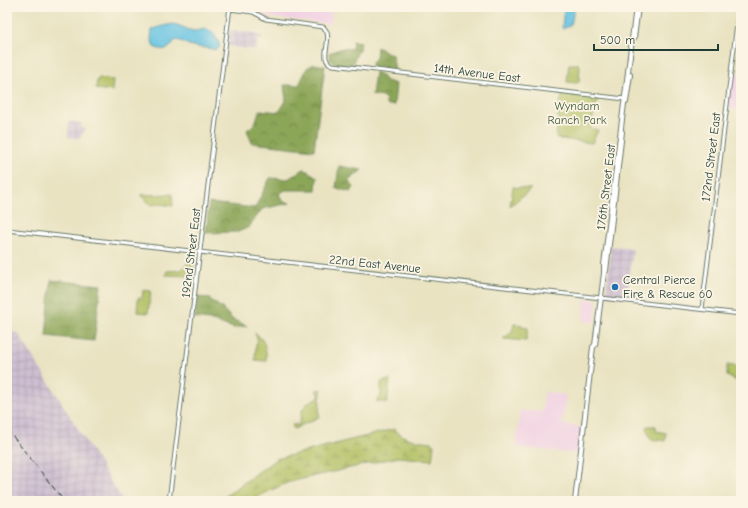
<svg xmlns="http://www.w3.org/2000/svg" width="748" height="508" font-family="'Comic Neue',sans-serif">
<defs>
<pattern id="industrial-grid" width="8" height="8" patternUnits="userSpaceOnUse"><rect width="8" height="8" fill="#cebed1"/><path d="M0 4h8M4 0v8" fill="none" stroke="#b0a4b4"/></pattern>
<pattern id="forest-crowns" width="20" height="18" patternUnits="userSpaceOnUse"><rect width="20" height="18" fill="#8ca658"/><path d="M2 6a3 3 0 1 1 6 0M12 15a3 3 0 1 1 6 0" fill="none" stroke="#72884a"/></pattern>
<pattern id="wetland-marsh" width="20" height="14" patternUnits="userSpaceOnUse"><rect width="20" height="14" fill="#b1bf62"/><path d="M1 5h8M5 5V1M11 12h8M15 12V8" fill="none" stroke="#8f9c52"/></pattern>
</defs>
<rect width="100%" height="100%" fill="#fcf5e5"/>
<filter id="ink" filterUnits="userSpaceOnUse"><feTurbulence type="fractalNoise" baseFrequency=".025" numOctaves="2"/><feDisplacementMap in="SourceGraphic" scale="8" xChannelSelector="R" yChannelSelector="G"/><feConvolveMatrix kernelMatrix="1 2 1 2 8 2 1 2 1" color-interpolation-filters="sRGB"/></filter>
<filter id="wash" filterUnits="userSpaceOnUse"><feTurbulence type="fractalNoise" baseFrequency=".012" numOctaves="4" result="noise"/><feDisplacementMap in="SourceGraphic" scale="16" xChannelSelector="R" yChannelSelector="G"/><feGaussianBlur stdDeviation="0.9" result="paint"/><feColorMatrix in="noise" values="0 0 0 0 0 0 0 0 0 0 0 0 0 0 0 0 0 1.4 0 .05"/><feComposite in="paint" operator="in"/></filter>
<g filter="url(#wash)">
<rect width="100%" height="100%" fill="#e9e3c2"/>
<path fill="#f1d0e3" d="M234,7H332L331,24L268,17L250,8Z
M732,74L741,75V111L728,109Z
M585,299L595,300L597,302L595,322L583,321Z
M545,392L566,395L562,424L582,427L579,453L577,454L516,447L520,410L542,412Z"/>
<path fill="url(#industrial-grid)" d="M230,30L256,33L258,36H262V39H258L256,50L228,46Z
M69,121L82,123L81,128H85V130L80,138L68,137Z
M611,246L633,248L627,298L608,296L606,294Z
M7,332L18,333L123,501H7Z"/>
<path fill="url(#forest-crowns)" stroke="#567246" d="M353,41L361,42C360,50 355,57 352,65L333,63L330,59L329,53L343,48L352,49Z
M377,47L392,55L395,70L371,67L372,62L376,58Z
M314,64L325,66L314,150L252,143L247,130L254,125L260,110L279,112L286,101L284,85H299L307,68Z
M375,72L380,74L386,81L396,84L394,105H386V99L383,97L372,95Z
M339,166L362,170L348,181L354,187L351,192L336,188Z
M304,169L317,177L316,190H285L279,194L282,201L290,203L262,209L249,227L238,232L206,233L209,203L255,208L270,178L288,179Z
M51,280L101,285L94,341L46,336Z
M198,297L208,298L223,309L232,319L247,326L234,328L209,320L195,318Z"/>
<path fill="url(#wetland-marsh)" stroke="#687e4b" d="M394,429C406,441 416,440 432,442L434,445L432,460L398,457L289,482L248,501H219L276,459Z"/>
<path fill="#b1bf62" stroke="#687e4b" d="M569,64H579L580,66L579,82L577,83L567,82Z
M99,78L113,80L112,91L96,89L97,80Z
M563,94L598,98L590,128L598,130L592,143L560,139L556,137L560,102Z
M513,187L531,189L510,206Z
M172,194L173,206L160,204L151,205L140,195Z
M189,262L194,266L187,276L165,275L167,271L181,270Z
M143,290L151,291L148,313L137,312L138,298H142Z
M514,324L522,325V327L528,328L526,341L504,339V337C511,335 513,330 514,324Z
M255,333C265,339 267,350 266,361L255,360L256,344L258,341Z
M727,365L741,367L739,382L727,376Z
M390,380L387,403L376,401L381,396V382Z
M322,389L320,400L319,417L294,429L292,425L300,424C300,410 305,401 318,398L320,393H317L316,390Z
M648,426H656V431L666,433L665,441L650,439L646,427Z"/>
<path fill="#63c2e2" stroke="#41808b" d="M564,7H580L574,10L571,25L563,29L562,28Z
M172,24C180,25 183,28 190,30C201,34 206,21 217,39C219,43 220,44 219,48L216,50C207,47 198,48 189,45C184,43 180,39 174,41C170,51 162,51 154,47L151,38L152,30L159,27Z"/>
</g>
<g filter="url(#ink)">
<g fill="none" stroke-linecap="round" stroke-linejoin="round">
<g stroke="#676" stroke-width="5">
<path id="minor" d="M230,9L253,12L266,19L323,27C336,37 316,60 333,65L625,99
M7,230L741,314
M702,309L739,7
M169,501L230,7
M640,501H656"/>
</g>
<g stroke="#676" stroke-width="6">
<path id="major" d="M634,38L638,7
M626,102L630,75
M606,271L622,132
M575,501L593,347L595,345L604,273V265L636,7"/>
</g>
<use href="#minor" stroke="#fff" stroke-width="3"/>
<use href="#major" stroke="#fff" stroke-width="4"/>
<path stroke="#1f3d34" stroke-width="1" stroke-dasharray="6 3" stroke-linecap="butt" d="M7,429L64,501"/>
</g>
</g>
<circle fill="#1f6fb2" stroke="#fcf5e5" stroke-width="1.5" cx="615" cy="287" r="4"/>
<g text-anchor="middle" stroke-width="3.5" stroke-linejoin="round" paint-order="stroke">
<g font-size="12" fill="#1f3d34" stroke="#fcf5e5">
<text transform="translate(477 73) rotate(7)" y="4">14th Avenue East</text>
<text transform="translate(711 157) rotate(-83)" y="4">172nd Street East</text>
<text transform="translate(606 187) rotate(-83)" y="4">176th Street East</text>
<text transform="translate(191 253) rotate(-83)" y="4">192nd Street East</text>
<text transform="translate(375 264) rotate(6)" y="4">22nd East Avenue</text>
</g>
<g font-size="12" fill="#445e40" stroke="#fcf5e5">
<text x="577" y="110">Wyndam<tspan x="577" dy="14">Ranch Park</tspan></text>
</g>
<g font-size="12" fill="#1f3d34" stroke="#fcf5e5" text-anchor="start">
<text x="623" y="284">Central Pierce<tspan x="623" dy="14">Fire &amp; Rescue 60</tspan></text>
</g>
</g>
<rect width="748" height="508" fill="none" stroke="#fcf5e5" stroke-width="24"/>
<path d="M594 44v6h124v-6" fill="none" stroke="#1f3d34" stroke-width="2"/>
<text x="600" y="44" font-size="12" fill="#1f3d34" stroke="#fcf5e5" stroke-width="3" paint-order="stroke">500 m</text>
</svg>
